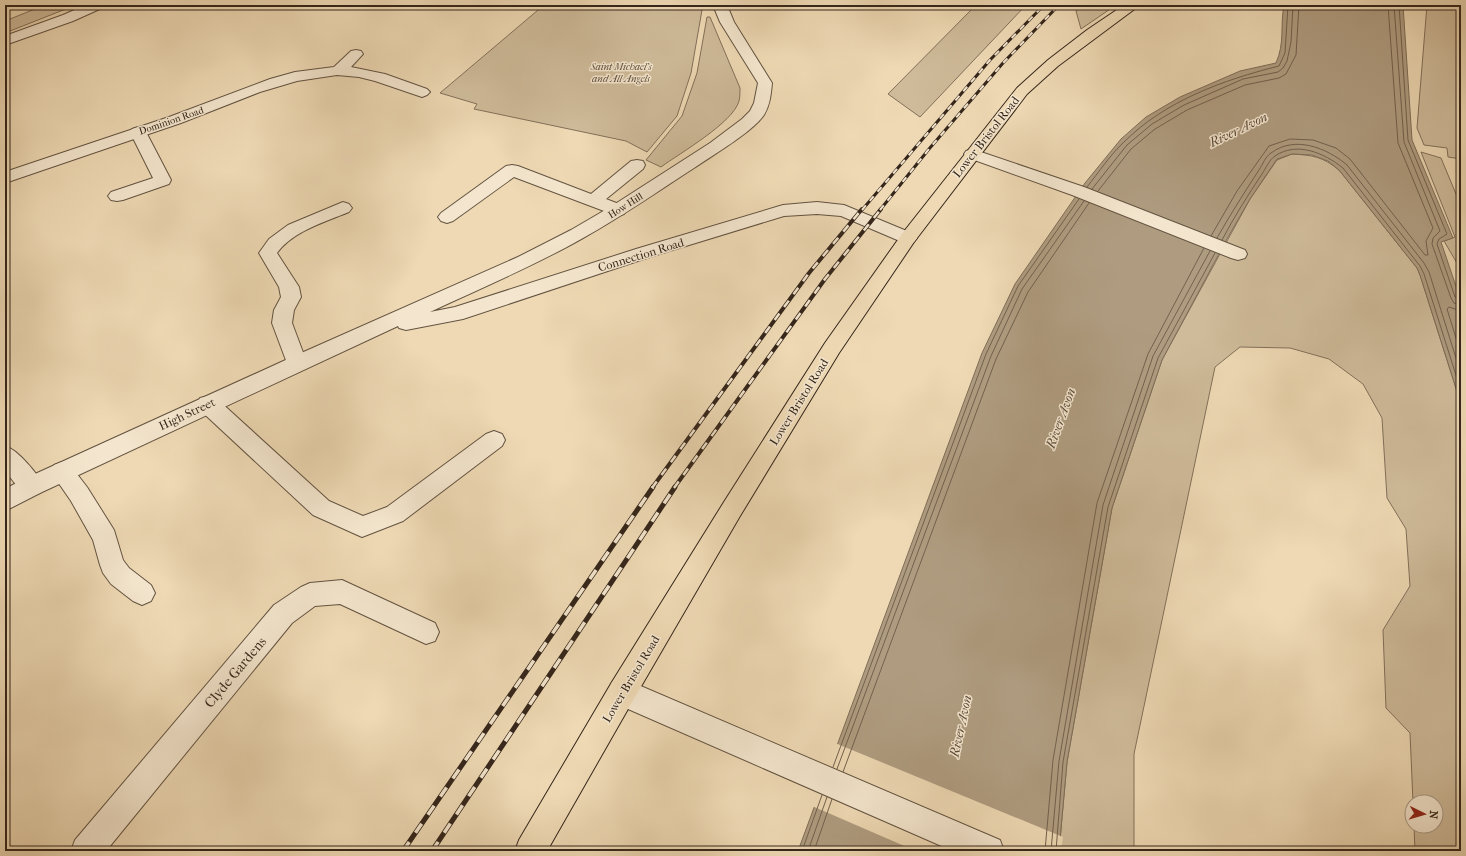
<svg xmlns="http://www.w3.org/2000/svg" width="1466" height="856" font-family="'IM FELL French Canon',serif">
<rect width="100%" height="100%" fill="#eed9b4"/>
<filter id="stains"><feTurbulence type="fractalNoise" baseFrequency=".005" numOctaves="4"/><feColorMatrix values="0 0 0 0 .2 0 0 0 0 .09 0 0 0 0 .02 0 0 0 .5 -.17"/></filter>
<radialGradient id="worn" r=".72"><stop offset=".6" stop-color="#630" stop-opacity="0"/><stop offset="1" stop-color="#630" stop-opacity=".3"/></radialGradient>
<path fill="#cfbb9a" stroke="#82705a" d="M45,5H76L5,33V21Z
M544,5H696L702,10L691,73L677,116L647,152L626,141L474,109L477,104L440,93Z
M976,5H1026L920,117L888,94Z
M1083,5H1116L1081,29L1076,11Z
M1427,5H1461V159L1448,157L1447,148L1424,145L1417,128Z
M707,17H710L740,88C740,92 740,97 739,101C733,123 680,153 661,167L646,160L682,116L697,73Z
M1421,152L1441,158L1461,206V270L1444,241L1455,237Z
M1292,154C1313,155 1323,157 1339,170L1417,268L1420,275L1461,404V454L1458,464L1461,473V851H1415L1414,826H1436V802H1413L1410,733L1386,708L1383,630L1410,586L1406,529L1387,498L1382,418L1363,384L1329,359L1290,348L1240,347L1215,367L1134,754V851H1059L1067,762L1112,508L1162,360L1250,199L1277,160Z"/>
<path fill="#af9c80" stroke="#7e6d58" d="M1284,5H1403L1412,140L1453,238L1441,242L1461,301V404L1420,275L1417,268L1339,170L1328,161L1312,155L1292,154L1277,159L1250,199L1228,237L1162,360L1112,508L1067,762L1059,851H798L982,353L1015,284L1085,183L1121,139L1146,117L1180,97L1240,71L1276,63C1285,43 1280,26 1284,5Z"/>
<path fill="#eed9b4" d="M835,743L1063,837L1061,851H916L812,806Z"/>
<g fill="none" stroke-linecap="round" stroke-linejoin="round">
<path stroke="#72614e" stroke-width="1" d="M1394,5L1404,142L1440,231L1433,238L1432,244L1451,298L1454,303L1461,305
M1399,5L1408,140L1447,234L1439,239L1437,244L1455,297L1461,300
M1087,187C1099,172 1110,155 1124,142C1165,101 1223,80 1279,66L1285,53L1288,5
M1092,189L1127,145L1152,124L1184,105L1243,79L1278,72L1283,68L1287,61L1291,42L1293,5
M1098,191L1131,149L1155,129L1187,110L1245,85L1279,78L1286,74L1296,55L1299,5
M1211,236L1237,191L1269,146L1290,139L1313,140L1336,148L1350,159L1425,255H1428L1426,241L1433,228L1398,143L1388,5
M1217,238C1230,215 1244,193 1259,170C1263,164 1265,157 1271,153C1295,135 1327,148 1347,165L1424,263L1429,272L1461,374
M1222,240C1234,217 1248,195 1262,174C1266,168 1269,160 1275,156C1297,141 1324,153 1343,168L1420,266L1424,274L1461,391
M1461,311L1449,307L1447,309L1461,354
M833,767L986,354L1018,286L1079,199
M837,769L991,356L1022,289L1084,201
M843,772L996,359L1028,292L1089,203
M802,851L822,795
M808,851L827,797
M814,851L832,799
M1045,851L1053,760L1097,503L1148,354L1204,248
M1051,851L1059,761L1103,505L1153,356L1210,251
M1056,851L1063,762L1108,507L1158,358L1215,253"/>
<g stroke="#635341" stroke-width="2">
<path id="service" d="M138,127L144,129L146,132L171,180L169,184L123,200L117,201L111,200L108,196L111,192L153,178L130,132L132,129Z
M972,149L1084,187L1245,250L1247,254L1245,258L1238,260L1231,258L1072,195L966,157L964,154L966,151Z
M637,160L643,161L645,165L643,169L606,199L624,206L627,210L624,214L618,216L612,214L514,177L453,221L447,223L441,221L438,217L441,213L506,166L512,165L518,166L591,194L631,161Z
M343,202L349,204L352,208L349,212C325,222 293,231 277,253L299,287L301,297L294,310L292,323L307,363L304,368L297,371L290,368L287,363L272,323L274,310L281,297L279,287L259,253L269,239L288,225Z
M208,396L216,398L329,501L363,516L387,507L486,434L494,431L502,434L505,440L502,446L403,521L362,537L313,515L200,410L197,404L200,398Z
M5,446C18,450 37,473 44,486L40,493C22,499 16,483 5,471Z
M62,462L70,465L87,487L114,530L123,560L129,568L151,585L155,593L151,601L142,605L133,601L111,584L103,573L100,565L93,540L71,501L51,472L54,465Z
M622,678L1000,840L1004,851H953L612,702L608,692L612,682Z"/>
</g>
<g stroke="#635341" stroke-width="2">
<path id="minor" d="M86,5H104L102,8L73,21L5,45V36L63,15Z
M356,50L361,51L363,54L351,67L385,74L427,89L430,92L427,95L422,97L375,81L359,77L337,75L297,81L260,92L181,123L5,183V172L169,117L270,79L295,72L334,67L351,51Z
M342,580L435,623L439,632L435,641L426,644L340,604L315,606L292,623L106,851H71L75,840L274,605L301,587L310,583Z"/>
</g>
<g stroke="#635341" stroke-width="2">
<path id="tertiary" d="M713,5H727L734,22L772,83C771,94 770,105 764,115C751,133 713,155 694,168C657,192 621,217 583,238C534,266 481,288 430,312L455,307L636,249L783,205L817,202L844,205L914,234L917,238L914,242L908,244L902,242L841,216L817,214L784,216L650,257L463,319L406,330L399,328L398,326L40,493L5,511V489L24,479L290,358L518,257L571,230L612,206L710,143L742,119L750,111L754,103L758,83L720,22Z"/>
</g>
<g stroke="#35261b" stroke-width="2">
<path id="trunk" d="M1124,5H1140L1058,66L1027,94L914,242L839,353L740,516L632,702L547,851H515L519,840L612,682L724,502L825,343L902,234L1017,88L1048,60L1087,30Z"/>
</g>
<use href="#service" fill="#f4e6ce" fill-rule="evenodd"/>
<use href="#minor" fill="#f4e6ce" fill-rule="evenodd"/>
<use href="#tertiary" fill="#f4e6ce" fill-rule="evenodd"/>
<use href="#trunk" fill="#eed9b4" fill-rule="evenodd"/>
<g stroke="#35261b" stroke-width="3">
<path id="rail-far2" d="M862,210L990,60L1044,5
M880,210L929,149L1003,63L1059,5"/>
</g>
<g stroke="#35261b" stroke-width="4">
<path id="rail-far1" d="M652,488L809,273L862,209
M674,488L825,279L881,209"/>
</g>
<g stroke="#35261b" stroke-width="5">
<path id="rail" d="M403,851L653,487
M432,851L675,487"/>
</g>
<use href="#rail-far2" stroke="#f4e6ce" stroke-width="2" stroke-dasharray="6" stroke-linecap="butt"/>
<use href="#rail-far1" stroke="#f4e6ce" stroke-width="2.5" stroke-dasharray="8" stroke-linecap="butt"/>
<use href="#rail" stroke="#f4e6ce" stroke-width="3.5" stroke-dasharray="11" stroke-linecap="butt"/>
</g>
<g text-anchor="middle" stroke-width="3" stroke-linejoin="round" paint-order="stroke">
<g font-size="10" font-style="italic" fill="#5c4b3b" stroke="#f4e6ce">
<text x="621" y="70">Saint Michael's<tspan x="621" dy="12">and All Angels</tspan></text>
</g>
<g font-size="10" fill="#35261b" stroke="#f4e6ce">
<text transform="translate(171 120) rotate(-19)" y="4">Dominion Road</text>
<text transform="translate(625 205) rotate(-32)" y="4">How Hill</text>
</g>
<g font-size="12" fill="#35261b" stroke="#f4e6ce">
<text transform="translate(986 137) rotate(-52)" y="4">Lower Bristol Road</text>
<text transform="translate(641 255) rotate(-17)" y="4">Connection Road</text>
<text transform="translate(799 402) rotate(-58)" y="4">Lower Bristol Road</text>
<text transform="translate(187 414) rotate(-25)" y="4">High Street</text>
<text transform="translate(631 679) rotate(-59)" y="4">Lower Bristol Road</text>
</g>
<g font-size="13" font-style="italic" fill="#5a4939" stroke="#f4e6ce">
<text transform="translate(1238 129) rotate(-26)" y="5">River Avon</text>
<text transform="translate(1060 418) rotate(-70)" y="5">River Avon</text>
<text transform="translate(960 726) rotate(-78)" y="5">River Avon</text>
</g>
<g font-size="14" fill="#35261b" stroke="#f4e6ce">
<text transform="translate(235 672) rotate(-50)" y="5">Clyde Gardens</text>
</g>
</g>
<rect width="1466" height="856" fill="none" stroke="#eed9b4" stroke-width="20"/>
<rect x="6" y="6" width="1454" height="844" fill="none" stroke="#35261b" stroke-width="2"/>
<rect x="10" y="10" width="1446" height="836" fill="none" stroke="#35261b"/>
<g transform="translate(1424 814) rotate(95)"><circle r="19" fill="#f4e6ce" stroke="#a89986"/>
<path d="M0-3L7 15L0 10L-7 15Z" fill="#8f2418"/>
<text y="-6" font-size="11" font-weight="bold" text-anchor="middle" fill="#35261b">N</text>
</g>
<rect width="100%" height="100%" filter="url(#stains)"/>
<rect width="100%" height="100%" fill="url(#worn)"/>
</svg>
